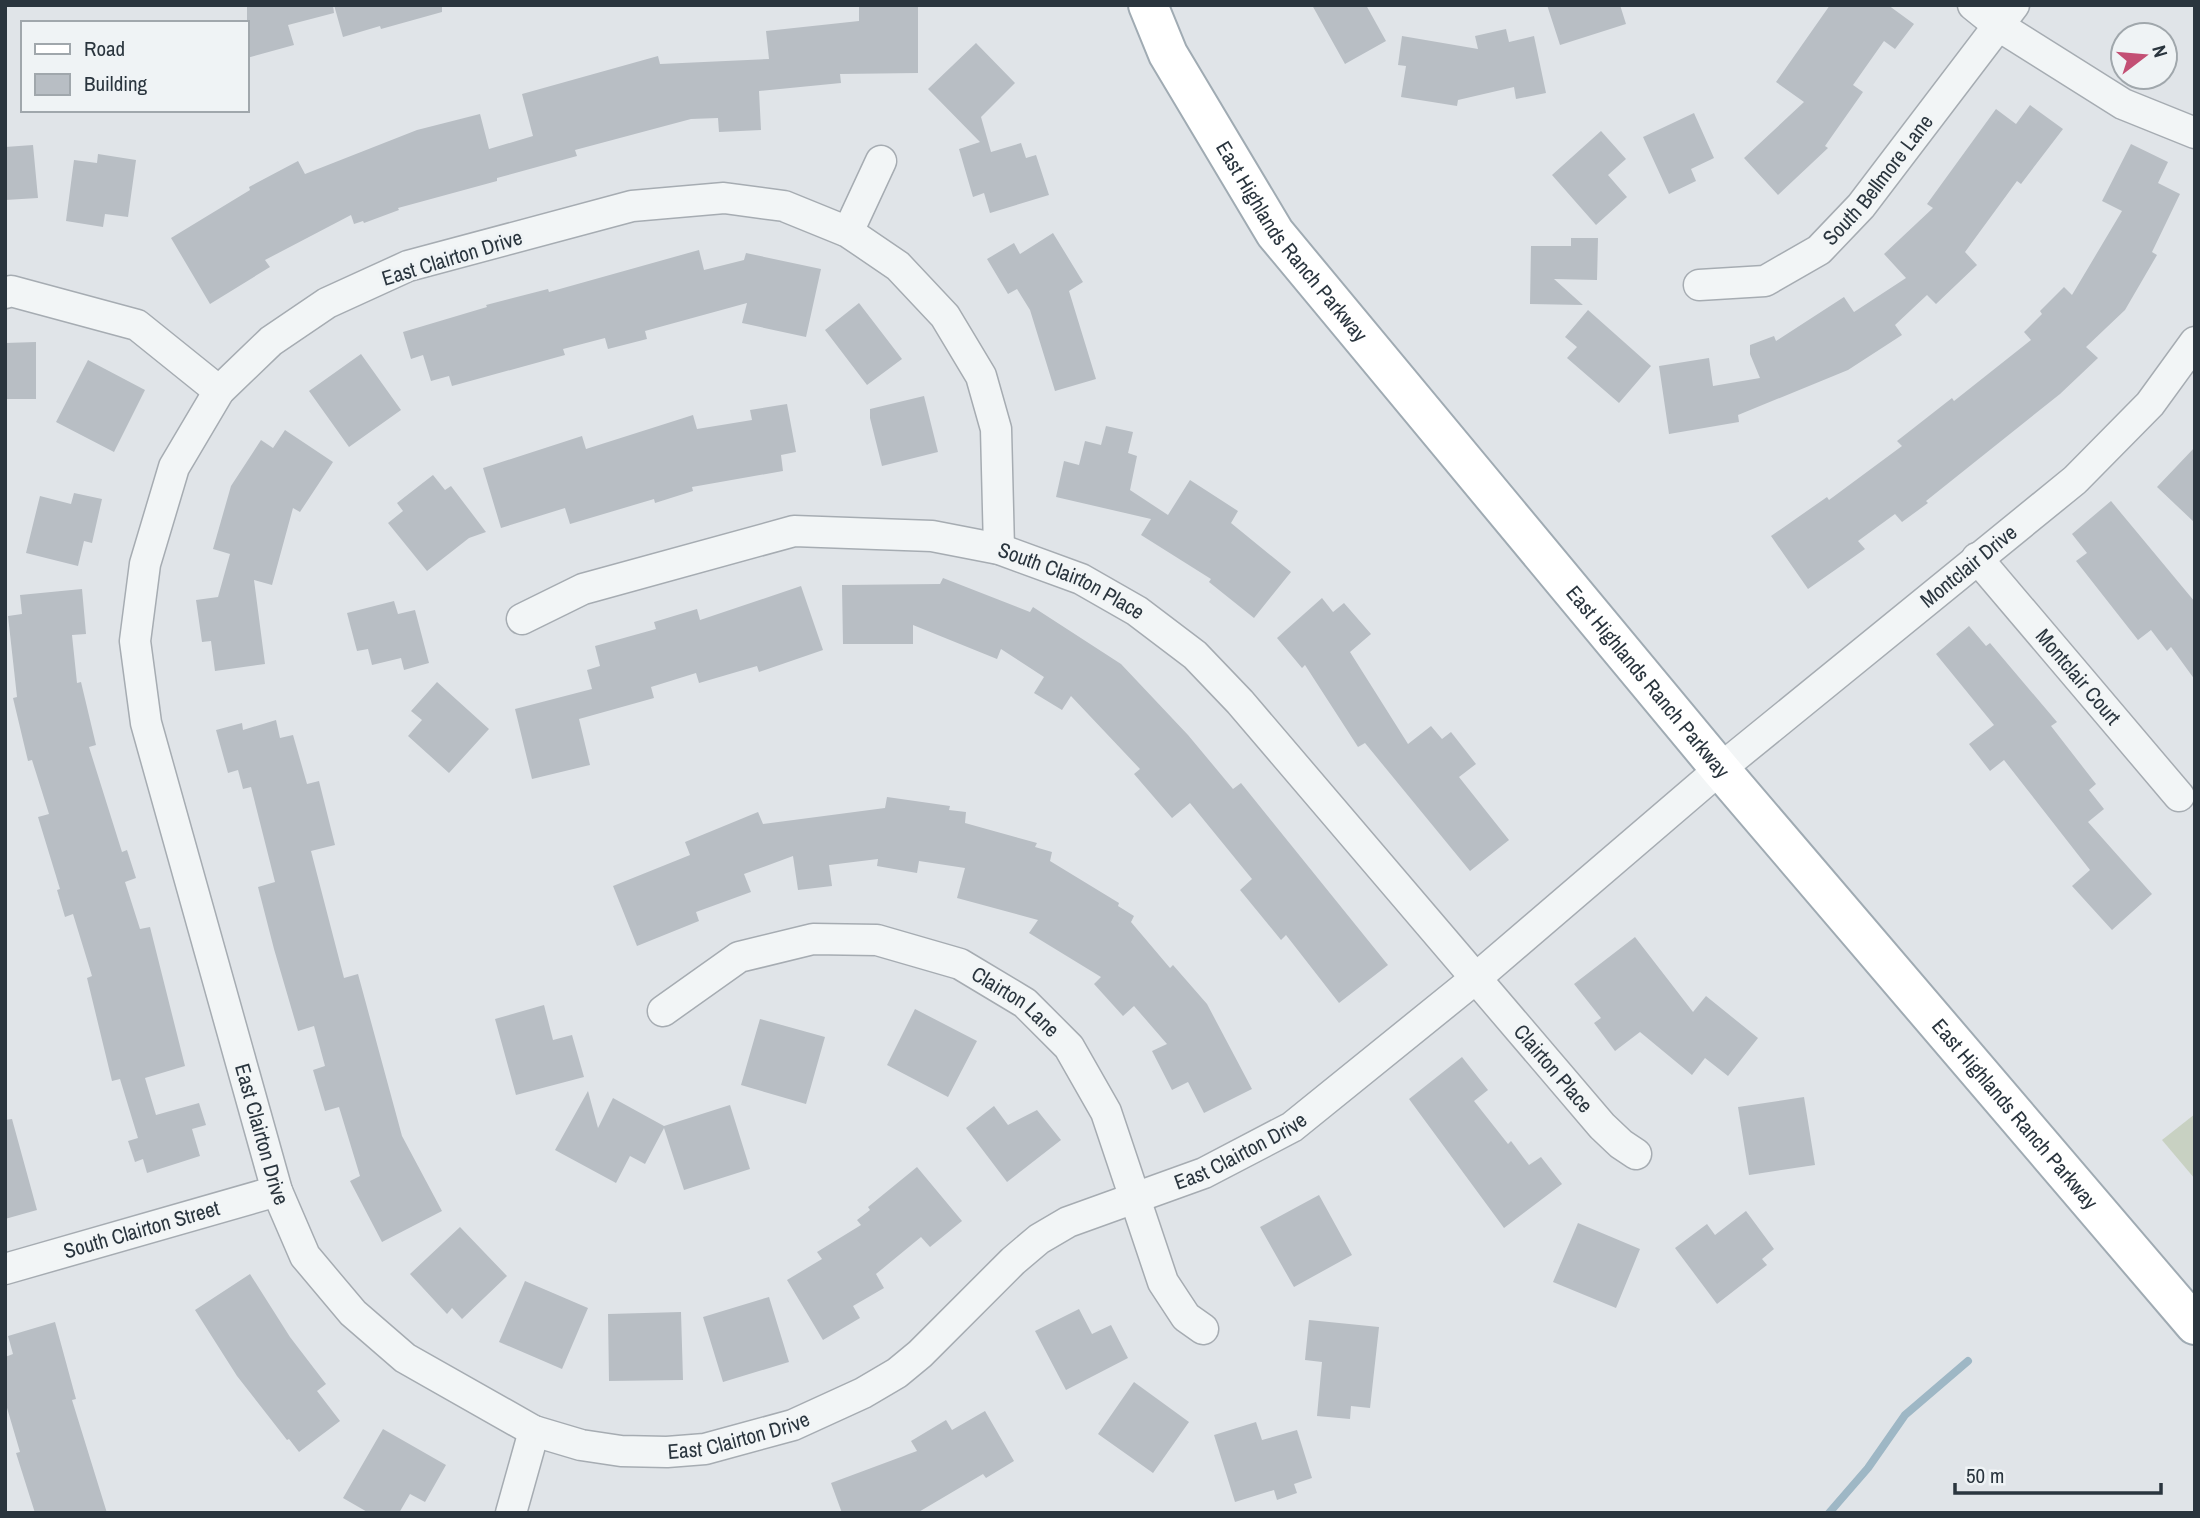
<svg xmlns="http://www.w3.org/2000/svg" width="2200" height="1518" font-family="'Archivo Narrow',sans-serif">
<rect width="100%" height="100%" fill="#e0e4e8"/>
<path fill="#c8d1c2" d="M2195,1114V1179L2162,1140Z"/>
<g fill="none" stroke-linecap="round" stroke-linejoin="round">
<path stroke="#9eb7c5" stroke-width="8" d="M1829,1513L1868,1468L1905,1415L1968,1361"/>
</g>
<path fill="#b8bec4" d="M247,5H333L334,13L288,25L294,45L247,58Z
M334,5H442V12L381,29L380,26L343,37Z
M859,5H918V73L840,74L841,83L759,91L761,130L719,132L718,118L691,119L575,150L577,156L497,178V181L398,208L399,210L364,223L363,221L354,224L351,215L265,260L270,267L210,304L171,238L250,190L249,187L298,161L305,174L417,130L480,114L489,149L533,136L522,94L658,56L660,64L769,59L766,31L859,21Z
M1312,5H1366L1386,41L1345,64Z
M1547,5H1620L1626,24L1560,45Z
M1830,5H1888L1914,24L1895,49L1884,41L1853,85L1863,92L1825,146L1828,148L1778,195L1744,158L1804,102L1776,82Z
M1506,29L1509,42L1534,36L1546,93L1516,99L1514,87L1458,100L1457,106L1401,97L1406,66L1398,65L1402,36L1478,49L1475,36Z
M976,43L1015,83L981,117L991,152L1021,143L1026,158L1036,155L1049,195L990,213L984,193L973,197L959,149L980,142L928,89Z
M2030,105L2063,129L2021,184L2017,181L1965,252L1977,265L1936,304L1927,295L1895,325L1902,335L1848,370L1738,415L1739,422L1669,434L1659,366L1709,358L1713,386L1760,378L1750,354V345L1774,336L1776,341L1844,297L1854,312L1906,278L1884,254L1933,208L1927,204L1996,109L2016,124Z
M1694,113L1714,158L1691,169L1696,181L1669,194L1643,137Z
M1601,131L1626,159L1608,175L1627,197L1596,225L1552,175Z
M2131,144L2168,162L2158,183L2180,194L2152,252L2157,255L2125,310L2086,347L2098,358L2060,394L1926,501L1928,503L1902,522L1895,514L1858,541L1865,549L1808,589L1771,536L1827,497L1829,500L1902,446L1897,441L1952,398L1954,401L2031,340L2024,332L2042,314L2040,311L2064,287L2072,295L2122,211L2102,201Z
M33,145L38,198L5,200V147Z
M98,154L136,160L128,217L105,214L103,227L66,221L74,160L97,163Z
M1053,233L1083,282L1069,291L1096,379L1055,391L1030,310L1017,289L1008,294L987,259L1014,243L1020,254Z
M1571,238H1598L1597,280L1554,279L1583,305L1530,304L1531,246H1571Z
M699,250L704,270L744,260L746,253L821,269L806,337L742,323L747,303L645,331L647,339L608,349L605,338L563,349L565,355L452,386L449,376L431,381L423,355L411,359L403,332L487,307L486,305L548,289L549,292Z
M859,303L902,359L867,385L825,330Z
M1588,310L1651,366L1619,403L1567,358L1577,347L1565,337Z
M36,342V399H5V343Z
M361,354L401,410L349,447L309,391Z
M88,360L145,390L114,452L56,422Z
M924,396L938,452L882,466L870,418V409Z
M787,404L796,452L781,455L783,471L692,487L693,491L655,503L654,499L570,524L565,508L501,528L483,468L582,436L586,449L693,415L697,429L752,420L750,410Z
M1106,426L1133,432L1128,453L1137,456L1130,490L1168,515L1190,480L1238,511L1231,523L1291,572L1254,618L1209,582L1211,579L1141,535L1151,519L1056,497L1064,461L1079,465L1085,441L1101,445Z
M285,430L333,462L300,512L293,508L272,585L254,580L265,664L215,671L211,641L202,642L196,600L218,597L230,554L213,549L231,486L261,440L273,448Z
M2195,447V523L2157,487Z
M433,475L445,490L451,486L486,532L469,538L427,571L388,523L403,511L397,503Z
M74,493L102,499L92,543L84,541L78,566L26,553L40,496L71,504Z
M2111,501L2195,602V680L2171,647L2167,651L2151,630L2138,640L2076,561L2087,553L2072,534Z
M943,578L1030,612L1033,607L1121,664L1188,735L1233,789L1241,783L1388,965L1339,1003L1286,935L1281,940L1240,890L1252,879L1190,803L1172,818L1134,774L1140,769L1071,696L1062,710L1034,693L1044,677L1001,649L997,659L913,625V644H843L842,585L940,584Z
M801,586L823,650L759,672L757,666L699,683L696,673L651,687L654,698L579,719L590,765L532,779L515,709L592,689L587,670L600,666L595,646L656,629L654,622L697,609L700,620Z
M82,589L86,634L72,635L77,683L81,682L96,745L89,747L122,852L127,850L136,878L125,882L140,929L150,927L185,1066L145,1078L156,1115L199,1103L206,1125L192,1129L200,1156L147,1173L143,1159L135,1162L128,1141L138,1138L120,1079L112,1081L87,978L92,976L73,914L65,917L57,890L60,889L38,817L49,814L32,760L28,761L13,698L17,697L8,616L22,614L20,595Z
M1322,598L1333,612L1344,603L1371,634L1350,652L1408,744L1431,726L1442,739L1451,732L1476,764L1459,777L1509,840L1470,871L1365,743L1358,747L1305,665L1302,668L1277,638Z
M394,601L398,614L415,610L429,663L404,670L401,658L372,665L368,649L357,651L347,613Z
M1969,626L1986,646L1990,643L2057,722L2051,726L2096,784L2089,790L2104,809L2088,822L2152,894L2112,930L2072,886L2090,870L2004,760L1990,771L1969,744L1994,725L1936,654Z
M437,682L489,729L449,773L408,736L422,720L411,711Z
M276,720L280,738L293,735L307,784L319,781L335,845L311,851L344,978L358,974L402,1136L442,1211L382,1242L350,1181L360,1176L339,1107L325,1111L313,1070L325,1066L314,1026L298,1031L274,949L258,887L275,882L251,787L243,789L238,770L228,773L216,730L242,723L243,730Z
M887,797L950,806L949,810L966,812L965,823L1037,843L1035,847L1052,852L1050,861L1119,903L1118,906L1134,916L1131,922L1170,968L1173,965L1207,1004L1252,1089L1204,1113L1188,1082L1172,1090L1152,1051L1167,1044L1134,1006L1123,1016L1094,984L1101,977L1029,933L1038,920L957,898L965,868L919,861L917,873L877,866L878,859L829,865L832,886L798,890L793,856L744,874L751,892L696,912L699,921L637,946L613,886L690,855L685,842L758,812L763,824L885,808Z
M1635,937L1693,1012L1706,996L1758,1038L1728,1076L1705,1058L1692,1075L1640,1032L1615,1051L1594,1023L1601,1018L1574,984Z
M544,1005L553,1040L572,1035L584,1077L516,1095L495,1019Z
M915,1009L977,1041L948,1097L887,1065Z
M760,1019L825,1037L806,1104L741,1085Z
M1462,1057L1488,1090L1474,1101L1508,1144L1511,1141L1529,1165L1541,1157L1562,1184L1504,1228L1409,1099Z
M588,1091L598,1128L613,1098L664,1126L730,1105L750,1169L684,1190L664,1128L645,1164L630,1156L616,1183L555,1150Z
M1804,1097L1815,1165L1749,1175L1738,1107Z
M994,1106L1008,1125L1037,1110L1061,1140L1007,1182L966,1128Z
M12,1119L37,1210L5,1219V1120Z
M917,1167L962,1221L930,1247L921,1237L876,1274L884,1288L853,1306L860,1318L823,1340L787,1280L822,1259L817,1252L861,1225L857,1220L870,1210L868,1207Z
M1319,1195L1352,1255L1294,1287L1260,1227Z
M1746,1211L1774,1249L1762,1259L1767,1265L1717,1304L1675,1248L1707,1224L1715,1235Z
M1578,1223L1640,1249L1616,1308L1553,1282Z
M460,1227L507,1276L462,1319L452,1308L447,1314L410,1274Z
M250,1274L290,1337L326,1384L317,1391L340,1421L299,1452L289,1439L287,1440L237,1376L195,1310Z
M525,1281L588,1308L562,1369L499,1342Z
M769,1297L789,1362L723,1382L703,1317Z
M1079,1309L1092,1334L1111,1325L1128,1358L1066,1390L1035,1331Z
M681,1312L683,1380L609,1381L608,1314Z
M1309,1320L1379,1327L1370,1408L1351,1406L1350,1419L1317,1416L1322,1362L1305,1360Z
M55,1322L76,1399L72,1400L107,1513H35L16,1453L20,1452L5,1401V1357L13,1354L8,1336Z
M1134,1382L1189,1422L1153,1473L1098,1434Z
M985,1411L1014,1461L986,1478L983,1474L917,1513H842L831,1483L917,1451L911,1441L946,1420L952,1430Z
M1256,1422L1262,1440L1297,1430L1312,1478L1294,1484L1297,1493L1277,1500L1274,1490L1235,1502L1214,1435Z
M383,1429L446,1465L425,1502L410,1494L399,1513H369L343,1498Z"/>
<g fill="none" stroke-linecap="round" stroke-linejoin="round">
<g stroke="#a6acb2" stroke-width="33">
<g id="minor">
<path d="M1973,5L1999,26L2123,104L2195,133"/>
<path d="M848,232L881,161"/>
<path id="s1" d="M1699,285L1765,281L1819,250L1861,206L2014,5"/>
<path d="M5,293L11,291L137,325L219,391"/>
<path id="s2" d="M999,549L996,429L981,376L945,316L898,266L848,232L784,206L724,198L632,206L408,266L327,303L271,341L219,391L174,467L145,564L135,641L146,723L277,1191L305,1256L353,1313L405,1358L534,1431L581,1445L621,1451L667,1452L705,1449L793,1425L863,1393L897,1373L920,1354L1013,1261L1039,1239L1068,1222L1204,1173L1292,1127L1475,979L1720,769L2075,480L2150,404L2195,342"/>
<path id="s3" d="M1977,558L2179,796"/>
<path id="s4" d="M522,619L583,589L794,531L932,536L999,549L1081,579L1137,611L1195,655L1240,702L1602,1126L1621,1144L1636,1154"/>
<path id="s5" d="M663,1011L739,957L813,939L877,940L960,964L1025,1003L1069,1047L1106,1112L1163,1282L1186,1317L1203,1329"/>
<path id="s6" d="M5,1269L277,1191"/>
<path d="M511,1513L534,1431"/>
</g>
</g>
<g stroke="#a0abb3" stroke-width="42">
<g id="primary">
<path id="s7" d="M1148,5L1168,54L1275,233L1720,769L2195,1325"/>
</g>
</g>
<use href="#minor" stroke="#f2f5f6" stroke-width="30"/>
<use href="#primary" stroke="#fff" stroke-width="38"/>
</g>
<g text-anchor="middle" stroke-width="6" stroke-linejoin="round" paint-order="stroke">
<g font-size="21" fill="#2a353e" stroke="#eff3f5">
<text dy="7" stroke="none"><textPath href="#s1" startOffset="220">South Bellmore Lane</textPath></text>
<text dy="7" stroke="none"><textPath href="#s7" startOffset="278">East Highlands Ranch Parkway</textPath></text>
<text transform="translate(452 258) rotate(-17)" y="7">East Clairton Drive</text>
<text dy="7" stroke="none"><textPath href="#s2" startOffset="3988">Montclair Drive</textPath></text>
<text dy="7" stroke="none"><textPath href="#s4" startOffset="572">South Clairton Place</textPath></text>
<text dy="7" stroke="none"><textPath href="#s3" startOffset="156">Montclair Court</textPath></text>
<text dy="7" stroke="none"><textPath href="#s7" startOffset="845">East Highlands Ranch Parkway</textPath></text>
<text dy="7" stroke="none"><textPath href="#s5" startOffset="387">Clairton Lane</textPath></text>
<text dy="7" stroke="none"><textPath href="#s4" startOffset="1265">Clairton Place</textPath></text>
<text dy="7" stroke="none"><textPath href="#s7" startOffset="1412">East Highlands Ranch Parkway</textPath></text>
<text dy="7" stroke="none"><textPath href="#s2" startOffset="1834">East Clairton Drive</textPath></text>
<text dy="7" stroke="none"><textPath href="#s2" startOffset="3052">East Clairton Drive</textPath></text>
<text dy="7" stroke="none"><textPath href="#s6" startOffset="142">South Clairton Street</textPath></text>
<text dy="7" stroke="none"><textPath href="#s2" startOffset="2464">East Clairton Drive</textPath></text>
</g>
</g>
<rect width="2200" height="1518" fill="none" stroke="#2a353e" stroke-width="14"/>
<rect x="21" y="21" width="228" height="91" fill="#eff3f5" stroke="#a0a7ac" stroke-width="2"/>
<rect x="35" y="44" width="35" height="10" fill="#ffffff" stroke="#a0a7ac" stroke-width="2"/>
<text x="84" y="56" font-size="21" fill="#2a353e">Road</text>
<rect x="35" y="74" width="35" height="21" fill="#b8bec4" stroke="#a0a7ac" stroke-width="2"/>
<text x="84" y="91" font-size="21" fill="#2a353e">Building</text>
<g transform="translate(2144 56) rotate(74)"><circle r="33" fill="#eff3f5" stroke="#a0a7ac" stroke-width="2"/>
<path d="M0-5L12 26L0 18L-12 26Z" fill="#c34f74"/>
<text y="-10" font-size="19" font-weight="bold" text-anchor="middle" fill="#2a353e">N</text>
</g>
<path d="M1955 1483v10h206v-10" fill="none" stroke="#2a353e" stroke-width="3.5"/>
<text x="1966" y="1483" font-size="21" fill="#2a353e" stroke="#eff3f5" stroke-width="5" paint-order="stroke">50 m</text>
</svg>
